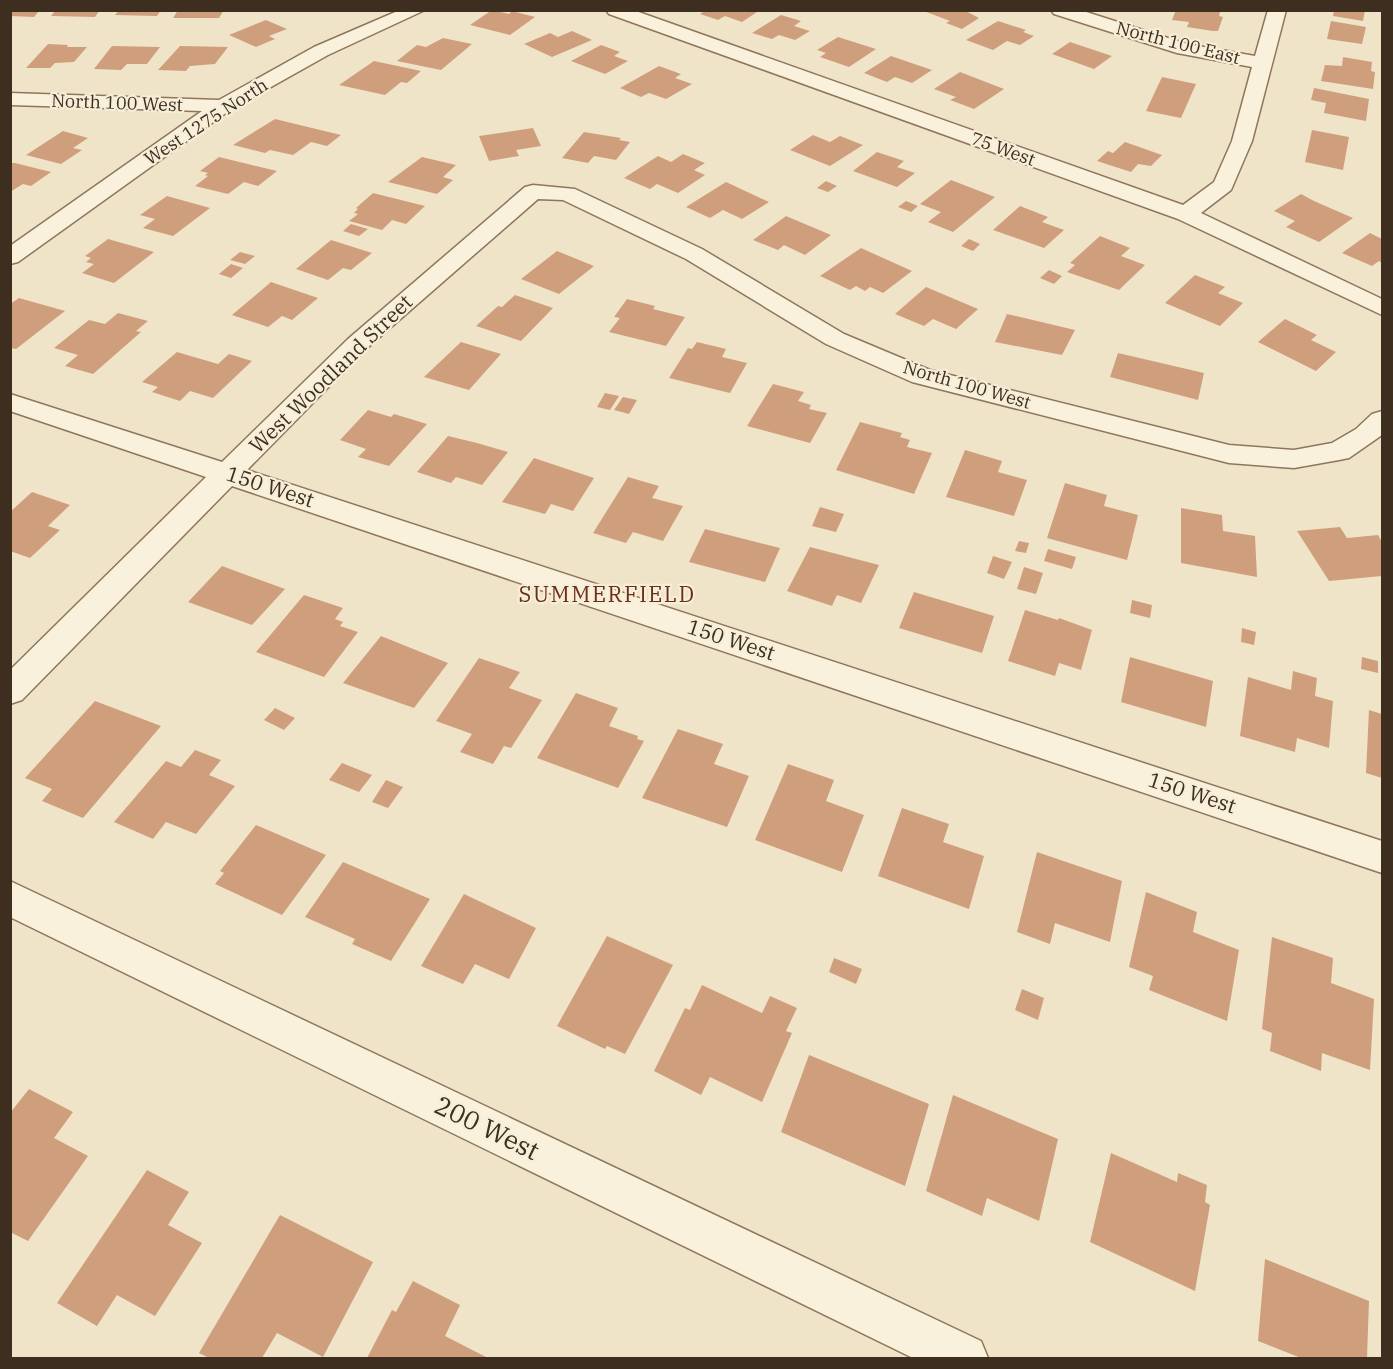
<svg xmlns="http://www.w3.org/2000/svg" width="1393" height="1369" font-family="'IBM Plex Serif',serif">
<rect width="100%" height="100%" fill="#f0e4c8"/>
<path fill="#cf9f7d" d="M10,10H40L34,17L10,16Z
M56,10H100L95,17L51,16Z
M119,10H161L157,16L115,15Z
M178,10H224L219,18H173Z
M492,10L509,14L512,11L535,17L510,35L470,25Z
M706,10H760L742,22L725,16L718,20L700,14Z
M921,10H964L979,18L962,29L946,23L950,21Z
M1176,10H1214L1220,12L1219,16L1223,17L1218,31H1213L1187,27L1189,22L1172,20Z
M1334,10H1365L1363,21L1333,16Z
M781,15L801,21L794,26L810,31L795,40L779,35L772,39L752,33Z
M266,20L287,29L269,36L275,39L256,47L229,35Z
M998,21L1026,30L1023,32L1034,36L1020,45L1007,41L993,50L966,40Z
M1331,21L1366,27L1362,44L1327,39Z
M572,31L592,40L552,57L524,44L550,33L558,37Z
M838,37L876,49L849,67L820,57L826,53L817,50Z
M443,38L472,44L441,70L397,61L417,45L426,47Z
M1070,42L1112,56L1094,69L1052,54Z
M48,44L68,45L67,47H87L74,62L55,63L50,68H26Z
M601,45L620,52L614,56L628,61L605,74L571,61Z
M112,46L160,47L147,64H127L121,70L94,69Z
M180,46L228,47L215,64L190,66L186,71L158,70Z
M891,56L932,70L912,83L895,77L887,82L864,73Z
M1343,57L1372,62L1371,71L1375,72L1373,89L1321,81L1325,65L1342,66Z
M374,61L421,71L407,83L401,82L385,95L339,85Z
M659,66L681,74L675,78L692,84L666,99L649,93L641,97L620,88Z
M960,72L1004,89L974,109L950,100L956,97L934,89Z
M1162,77L1196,84L1181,118L1146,111Z
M1314,88L1369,99L1366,121L1324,113L1326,103L1311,100Z
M275,119L341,135L327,146L311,142L293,155L270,150L265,153L233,145Z
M533,128L541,146L516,150L519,156L489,161L479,136Z
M1312,130L1349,137L1343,170L1305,162Z
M63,131L88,138L73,148L82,150L61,164L26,155Z
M584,132L621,138L619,140L630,142L616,160L594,156L588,163L562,158Z
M813,135L830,142L840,136L863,145L830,166L790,150Z
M1125,142L1162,155L1151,166L1138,164L1131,172L1097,161L1108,151L1113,153Z
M877,152L904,161L897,167L915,173L897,187L853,171Z
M683,154L705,163L694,170L705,175L678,193L657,184L650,189L624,178L658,156L671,162Z
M219,157L277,171L258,186L244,182L228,194L195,186L208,176L205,175L208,173L200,171Z
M422,157L456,165L443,177L453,180L437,194L388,182Z
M10,163H15L51,172L31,186L23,184L10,192Z
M951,180L995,197L953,232L928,222L941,212L920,204Z
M826,181L837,186L828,192L817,188Z
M726,182L769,202L742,219L723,210L710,218L686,207Z
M373,193L425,206L406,224L392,220L382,230L349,221L358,214L354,213L358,209L356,208Z
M1301,194L1314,201L1353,218L1319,242L1286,227L1295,221L1274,211Z
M167,196L210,208L173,236L143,228L155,219L140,215Z
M906,201L918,206L911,212L898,207Z
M1020,206L1048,217L1042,222L1064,230L1044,248L993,230Z
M786,216L831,235L805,255L784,245L778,250L753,240Z
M351,224L368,229L359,236L343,231Z
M1370,233L1382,239V263L1379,261L1372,266L1342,253Z
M1100,236L1130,248L1121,256L1145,265L1119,290L1067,272L1075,265L1070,263Z
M108,239L154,252L114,283L82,273L94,264L86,262L91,258L85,256Z
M969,239L980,244L973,251L961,246Z
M331,240L372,253L351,270L343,268L328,280L296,269Z
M861,248L912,271L883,293L870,287L865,291L856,286L850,290L820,276Z
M557,251L594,266L559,294L521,279Z
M240,252L255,256L245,264L230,260Z
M231,264L243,268L231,278L219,274Z
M1049,270L1062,276L1054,284L1040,278Z
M1195,275L1225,287L1218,293L1243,303L1220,326L1165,303Z
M271,282L318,298L292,320L282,316L268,327L232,315Z
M926,287L978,309L956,329L933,319L924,326L895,314Z
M515,295L553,308L521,341L476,326L498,306L502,307Z
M19,298L65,311L16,349L10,348V304Z
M627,299L655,306L653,309L685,317L666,346L609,332L620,318L614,317Z
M118,313L148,321L136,331L141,332L93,374L65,366L78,355L54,348L89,320L105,324Z
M1007,314L1075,330L1062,355L995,342Z
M1285,319L1317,335L1311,340L1336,352L1316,371L1258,342Z
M461,342L501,354L469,390L424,377Z
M697,342L726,349L722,357L747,363L730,393L669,378L688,348L692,349Z
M177,352L218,364L229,354L252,361L213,398L190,391L180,401L152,392L158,387L142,382Z
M1118,353L1204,373L1198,400L1110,377Z
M773,384L804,392L798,401L811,405L809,409L827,413L810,443L747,426Z
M605,393L619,396L610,410L597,407Z
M623,397L637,400L629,414L614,410Z
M368,410L391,417L394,414L427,424L389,466L358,457L366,449L340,440Z
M860,422L902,433L900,437L910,440L907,447L932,453L914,494L836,470Z
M448,436L477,443L508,452L482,485L456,477L451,483L417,472Z
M965,450L1002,461L998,472L1027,480L1014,516L946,497Z
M534,458L594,478L573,511L551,504L545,514L502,502Z
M628,477L659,486L652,498L683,506L663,541L633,532L626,543L593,533Z
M1065,483L1107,495L1104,506L1138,515L1127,560L1047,538Z
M32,492L70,505L48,526L60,530L30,558L10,551V512Z
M820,507L844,514L836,532L812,526Z
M1181,508L1222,515L1223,531L1255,536L1257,577L1181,563Z
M1340,527L1347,538L1378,535L1382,542V576L1329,581L1297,531Z
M705,529L780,548L765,582L689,562Z
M1019,541L1029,543L1026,553L1015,551Z
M810,547L879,565L861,603L837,595L832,606L787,591Z
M1048,549L1076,557L1072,569L1044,561Z
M993,556L1012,562L1004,579L987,573Z
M222,566L285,589L252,625L188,602Z
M1024,567L1043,573L1036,594L1017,589Z
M914,592L994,616L982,653L899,628Z
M304,595L343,608L335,619L343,622L340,626L358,632L324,677L256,652Z
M1132,600L1152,605L1150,618L1130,613Z
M1025,610L1058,620L1059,618L1092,630L1081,670L1059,663L1055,676L1008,661Z
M1242,628L1256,632L1254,645L1241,642Z
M381,636L448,663L414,708L343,683Z
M1130,657L1213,681L1206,727L1121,702Z
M1362,657L1378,661V673L1361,669Z
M479,658L520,672L509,688L542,700L511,748L504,746L493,764L460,752L472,734L436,721Z
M1293,671L1317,678L1315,696L1333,701L1329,748L1297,738L1295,752L1240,736L1248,677L1291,690Z
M576,693L618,708L609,726L638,736L637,739L644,741L618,788L537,758Z
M95,701L161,726L83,818L42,801L52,789L25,778Z
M275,708L295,718L284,730L264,720Z
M1369,710L1382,714V778L1366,773Z
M678,729L723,744L714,764L749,776L727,827L642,798Z
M195,750L221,760L209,775L235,786L196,834L166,822L153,839L114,822L166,761L181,767Z
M342,763L372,775L359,792L329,780Z
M788,764L834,780L826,801L864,815L842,872L755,840Z
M386,780L403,787L388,808L372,802Z
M902,808L949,824L943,842L984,856L969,909L878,876Z
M256,825L326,855L282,915L215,884L224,873L220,871Z
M1037,852L1122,881L1110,942L1055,923L1050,944L1017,932Z
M343,862L430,899L391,961L352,944L355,939L305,917Z
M1146,892L1197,912L1193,932L1239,950L1227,1021L1149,990L1153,976L1129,967Z
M464,894L536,928L509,979L475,964L463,984L421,966Z
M607,936L673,965L625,1054L607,1046L605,1049L557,1026Z
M1272,937L1333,958L1331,983L1374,999L1370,1070L1322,1053L1321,1071L1270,1051L1272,1033L1262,1029Z
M834,958L862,969L856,984L829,972Z
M702,985L762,1013L770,996L797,1008L786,1031L792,1033L762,1102L710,1077L701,1095L654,1071L685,1008L690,1010Z
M1022,989L1044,998L1038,1020L1015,1010Z
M809,1055L929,1104L905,1186L781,1132Z
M29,1089L73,1112L54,1138L88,1156L28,1241L10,1232V1113Z
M953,1095L1058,1139L1039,1221L987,1198L982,1216L926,1191Z
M1111,1153L1177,1182L1178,1173L1207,1185L1205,1202L1210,1205L1195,1291L1090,1242Z
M147,1170L189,1192L168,1225L202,1243L155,1316L117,1295L97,1326L57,1303Z
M280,1215L373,1262L323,1357L277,1333L262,1358H209L199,1353Z
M1265,1259L1369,1301L1367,1358H1301L1258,1341Z
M413,1281L460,1305L445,1336L488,1358H367L392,1310L396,1312Z"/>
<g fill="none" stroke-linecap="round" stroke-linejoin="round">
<g stroke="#8d765c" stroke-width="3">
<path id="minor" d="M400,10H425L328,55L230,110L18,262L10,264V246L202,111L10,105V93L219,100L314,47Z
M606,10H633L1183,205L1214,182L1232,141L1252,67L1177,53L1054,14L1051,10H1080L1187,44L1255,56L1268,10H1286L1252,141L1231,190L1201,213L1382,299V315L1178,219L609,14Z
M533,185L575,189L702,249L844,334L930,370L1229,445L1294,450L1332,443L1356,429L1372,414L1382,411V435L1349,458L1339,460L1294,468L1229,463L912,382L826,344L686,259L563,200L538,199L366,349L247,470L1382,841V873L232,486L22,700L10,704V670L206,477L10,411V394L222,462L348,339L525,187Z
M10,881L981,1341L988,1358H913L10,917Z"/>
</g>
<use href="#minor" fill="#faf1dc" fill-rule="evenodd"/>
</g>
<g text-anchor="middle" stroke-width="4.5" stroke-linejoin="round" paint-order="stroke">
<g font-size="18" fill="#3d2e20" stroke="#f7eed8">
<text transform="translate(1178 43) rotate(14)" y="6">North 100 East</text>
<text transform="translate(117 103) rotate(2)" y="6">North 100 West</text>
<text transform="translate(206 122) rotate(-33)" y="6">West 1275 North</text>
<text transform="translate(1003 149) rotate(20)" y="6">75 West</text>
<text transform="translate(967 385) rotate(16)" y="6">North 100 West</text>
</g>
<g font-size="21" fill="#3d2e20" stroke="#f7eed8">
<text transform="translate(331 374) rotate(-44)" y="7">West Woodland Street</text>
<text transform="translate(270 487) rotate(18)" y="7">150 West</text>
<text transform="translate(731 640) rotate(18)" y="7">150 West</text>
<text transform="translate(1192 793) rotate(18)" y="7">150 West</text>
</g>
<g font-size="22" letter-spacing="1.5" fill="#6b2e1e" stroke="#f7eed8">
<text x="607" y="602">SUMMERFIELD</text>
</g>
<g font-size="26" fill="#3d2e20" stroke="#f7eed8">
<text transform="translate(487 1128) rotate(26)" y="9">200 West</text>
</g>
</g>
<rect width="1393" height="1369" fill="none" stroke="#3d2e20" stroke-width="24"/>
</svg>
